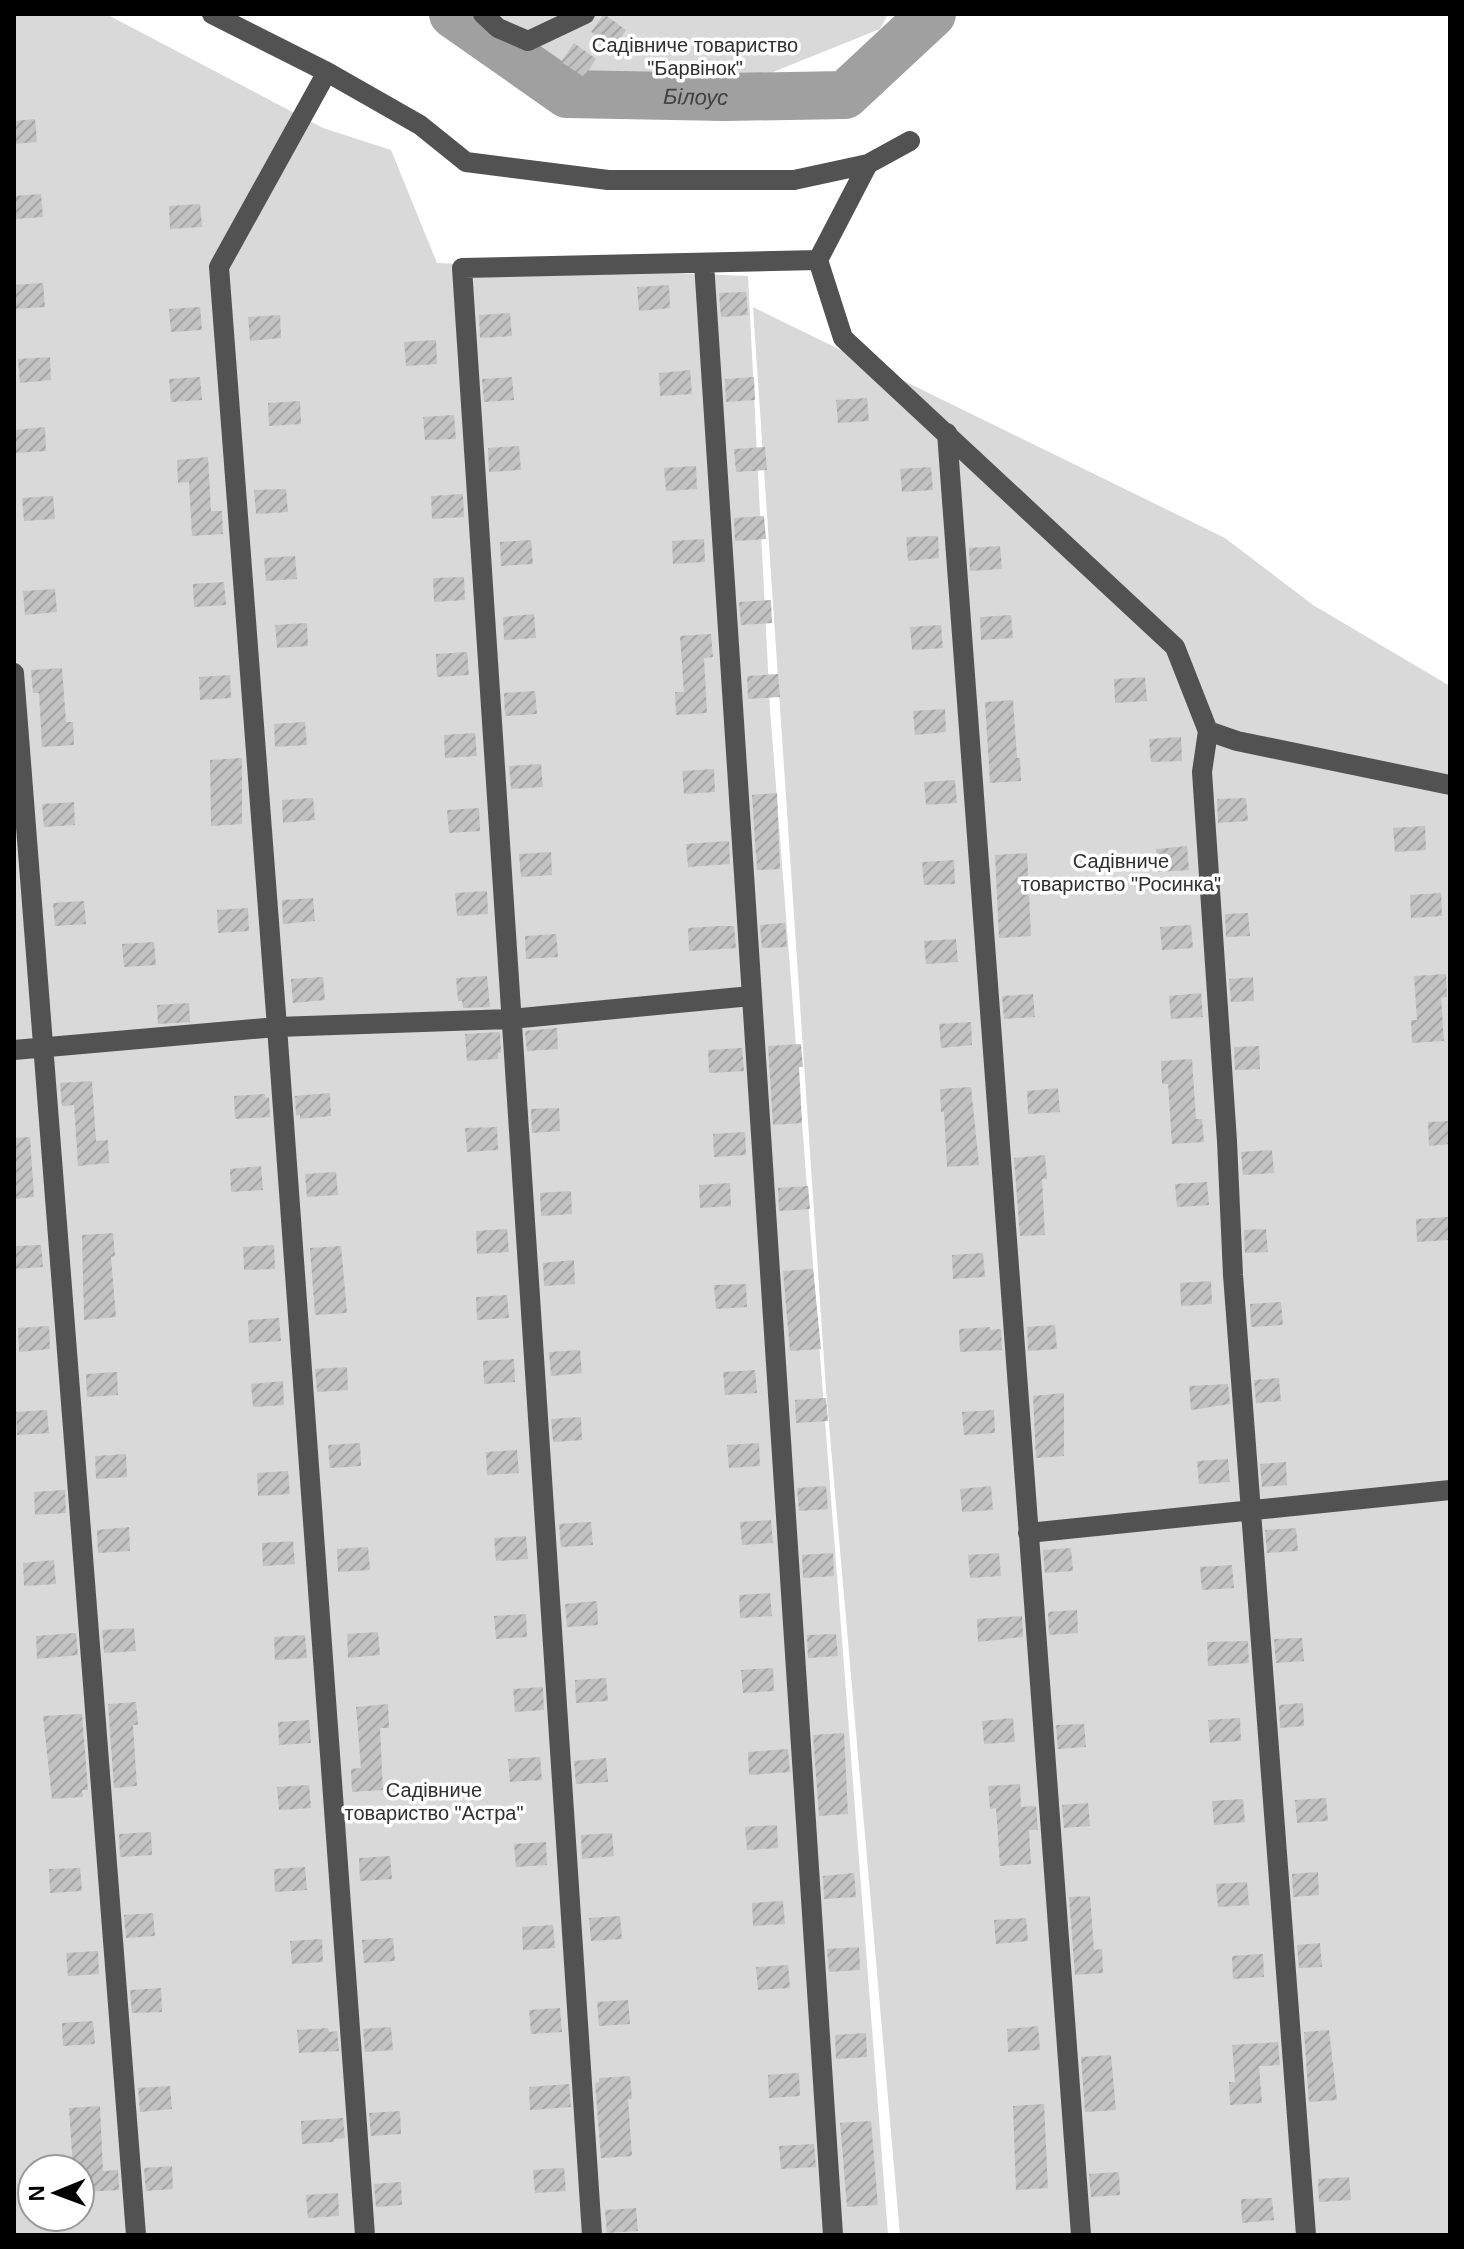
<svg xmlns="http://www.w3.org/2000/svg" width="1464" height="2249" font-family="Helvetica,sans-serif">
<defs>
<pattern id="building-hatch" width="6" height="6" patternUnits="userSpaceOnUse" patternTransform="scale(2)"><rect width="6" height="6" fill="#c2c2c2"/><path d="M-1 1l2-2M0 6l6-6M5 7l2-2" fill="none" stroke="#a5a5a5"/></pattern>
</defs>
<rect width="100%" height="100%" fill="#fff"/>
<path fill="#d9d9d9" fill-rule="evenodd" d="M14,14H106L323,128L391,150L437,263L748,276L770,709L888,2235H14ZM32,2169H80V2217H32Z
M490,14H888L880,29L701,101L567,84L528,41Z
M753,307L1225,538L1313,605L1450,686V2235H900L826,1390Z"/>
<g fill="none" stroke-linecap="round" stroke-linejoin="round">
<path stroke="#a0a0a0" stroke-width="48" id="s1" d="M453,14L567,94L725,97L845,95L932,14"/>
</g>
<path fill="url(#building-hatch)" d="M604,14L626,30L614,48L591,32Z
M574,43L596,59L584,77L561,62Z
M35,119L37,142L14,144V121Z
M41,194L43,217L14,219V196Z
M200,204L202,227L170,229L169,206Z
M43,283L45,307L14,309V285Z
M669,285L670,308L639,311L637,287Z
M746,292L748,315L721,317L719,293Z
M200,307L202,330L171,332L169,309Z
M510,313L512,336L480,338L479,315Z
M280,315L281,338L250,341L248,317Z
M436,340L437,364L406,366L404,342Z
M50,357L51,380L20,383L18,359Z
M690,370L692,394L660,396L659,373Z
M200,377L202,400L171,402L169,379Z
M512,377L514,400L484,402L482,379Z
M754,377L755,400L726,402L725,379Z
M867,398L869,421L838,423L836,400Z
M300,401L301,424L269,426L268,403Z
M454,415L456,439L425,440L423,417Z
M45,427L46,451L14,453V430Z
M519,446L521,470L489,472L488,448Z
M765,447L767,470L736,472L734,449Z
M208,457L211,511H222L223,534L192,536L189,482L178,483L177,460Z
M696,466L697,489L666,491L664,468Z
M931,467L933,490L902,492L900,469Z
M286,489L288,512L256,514L254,490Z
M463,494L464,517L432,519L431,496Z
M53,496L55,519L24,521L22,498Z
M764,516L766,539L735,541L734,518Z
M938,536L939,558L908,561L906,537Z
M704,539L705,562L673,564L672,541Z
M531,540L533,564L501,566L500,542Z
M1000,546L1002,569L970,571L969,548Z
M295,556L297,579L266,581L264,558Z
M464,577L465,600L434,602L433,578Z
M224,582L226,605L194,607L193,584Z
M55,589L57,612L25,615L23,591Z
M771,600L772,623L741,625L739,602Z
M534,614L536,638L504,640L503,617Z
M1011,615L1013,638L981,640L980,617Z
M307,623L308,646L277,648L275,625Z
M941,625L943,648L912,650L910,627Z
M711,634L713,657L704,658L707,713L676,715L675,692H684L680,636Z
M467,652L469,675L437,677L436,654Z
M62,668L66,722H73L74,745L42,747L39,693H33L31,670Z
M778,674L780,697L748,699L747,676Z
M230,675L231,698L200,700L199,677Z
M1145,677L1147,701L1115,703L1114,679Z
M535,691L537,714L505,716L504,693Z
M1013,700L1017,758H1020L1021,781L990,783L985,702Z
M945,709L946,732L915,735L913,711Z
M305,722L307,745L275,747L274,724Z
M475,733L477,756L445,758L444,735Z
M1181,737L1182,761L1151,762L1149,739Z
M242,758V824L211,826L210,760Z
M541,764L543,787L511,789L509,766Z
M714,769L715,792L684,794L682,771Z
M955,780L957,803L926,805L924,782Z
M777,793L780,869L757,870L752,795Z
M313,798L315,820L283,823L282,800Z
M1246,798L1248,821L1218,823L1217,799Z
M74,802L75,825L44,827L42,804Z
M479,808L480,831L449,833L447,810Z
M1425,826L1426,850L1395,852L1393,828Z
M729,841L730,864L688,867L686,844Z
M1187,846L1189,870L1158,872L1156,849Z
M551,852L552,875L521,877L519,854Z
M1027,853L1031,936L999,938L995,855Z
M954,860L955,884L924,885L922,862Z
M487,891L488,914L457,916L455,893Z
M1441,893L1442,916L1411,918L1410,895Z
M313,898L315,921L283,924L282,900Z
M84,901L86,924L55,926L53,903Z
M248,908L249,931L218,933L217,910Z
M1248,913L1250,936L1226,937L1225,914Z
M785,923L787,947L762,948L760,925Z
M1191,925L1193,948L1162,950L1160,927Z
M719,926H734L736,948L689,951L688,928Z
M556,934L558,957L526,959L525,936Z
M956,939L958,962L926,964L924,941Z
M154,942L156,965L124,967L122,944Z
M1446,974L1447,997L1441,998L1444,1041L1412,1043L1411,1020H1417L1414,976Z
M487,976L490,1007L463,1008L462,1001H458L456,978Z
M323,977L325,1000L293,1003L291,979Z
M1253,977L1254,1001L1231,1002L1229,979Z
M1201,993L1203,1017L1171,1019L1169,996Z
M1033,994L1035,1017L1004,1019L1002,996Z
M189,1003L190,1022L158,1024L157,1005Z
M971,1022L972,1045L941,1048L939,1024Z
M557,1028L558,1049L527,1051L525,1031Z
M500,1032L501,1053H498V1059L467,1061L465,1034Z
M801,1044L803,1067H799L802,1123L773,1125L768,1046Z
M1259,1046L1260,1069L1235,1070L1234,1047Z
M739,1048H742L744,1071L709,1073L708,1050Z
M1192,1059L1196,1119H1202L1204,1142L1172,1144L1168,1084H1162L1161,1061Z
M92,1081L96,1141L108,1140L109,1163L78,1166L74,1105L62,1106L60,1083Z
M971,1087L979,1165L947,1167L944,1112H941L940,1089Z
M1058,1088L1060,1112L1028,1114L1027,1091Z
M330,1093L331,1116L300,1119V1115H296L295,1096Z
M265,1094V1098L269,1097L270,1117L235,1119L234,1096Z
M559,1108L560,1131L532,1133L531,1109Z
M1450,1121V1144L1429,1146L1428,1122Z
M497,1127L498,1150L467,1152L465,1128Z
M745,1132L746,1155L714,1157L713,1134Z
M30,1137L34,1197L14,1199V1138Z
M1272,1150L1274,1173L1243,1175L1241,1152Z
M1045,1155L1047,1179H1042L1045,1235L1020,1236L1014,1158Z
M261,1166L263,1190L231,1192L230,1169Z
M336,1172L338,1195L307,1197L305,1174Z
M1207,1182L1209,1205L1177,1207L1175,1184Z
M730,1183L731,1206L700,1208L699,1185Z
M808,1186L810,1209L779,1211L778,1188Z
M571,1191L572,1214L541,1216L540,1193Z
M1448,1217L1449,1240L1417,1242L1416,1219Z
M507,1229L509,1252L477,1254L476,1231Z
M1266,1229L1268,1252L1245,1253L1244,1230Z
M113,1233L115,1256L111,1257L116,1317L84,1320L82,1235Z
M41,1245L43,1267L14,1269V1246Z
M274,1245L275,1269L244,1270L243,1247Z
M341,1246L347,1313L315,1315L310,1248Z
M983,1253L985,1277L953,1279L952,1255Z
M574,1260L575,1284L544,1286L543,1263Z
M813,1269L821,1349L790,1351L783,1271Z
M1211,1281L1212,1304L1181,1306L1180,1283Z
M746,1284L747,1307L716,1309L714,1285Z
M507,1295L509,1318L477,1320L476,1297Z
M1281,1302L1283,1325L1251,1327L1250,1304Z
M279,1318L281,1341L249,1343L248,1320Z
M1055,1325L1057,1349L1028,1351L1027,1327Z
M49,1326L50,1349L19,1352L18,1328Z
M990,1327V1330L1001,1329L1002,1350L960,1352L959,1329Z
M580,1350L582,1373L551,1376L549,1352Z
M514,1359L515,1382L484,1384L483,1361Z
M347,1367L348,1390L317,1392L315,1369Z
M755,1370L757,1393L725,1395L723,1372Z
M117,1372L118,1395L87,1397L86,1374Z
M1279,1378L1281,1401L1256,1403L1254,1380Z
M283,1381L284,1405L253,1407L251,1384Z
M1228,1384L1230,1404L1191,1410L1189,1386Z
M1064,1393V1456L1036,1458L1033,1396Z
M826,1398L828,1421L796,1423L795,1400Z
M47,1410L49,1433L17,1435L16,1412Z
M994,1410L995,1433L964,1435L962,1412Z
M581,1417L582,1440L553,1442L551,1419Z
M360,1443L361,1466L330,1468L328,1445Z
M759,1443L760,1466L729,1468L727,1445Z
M517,1450L519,1473L487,1475L486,1452Z
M126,1454L127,1477L96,1479L95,1456Z
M1228,1459L1230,1482L1199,1484L1197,1461Z
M1286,1462L1287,1485L1262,1487L1260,1464Z
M288,1471L290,1494L258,1496L257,1473Z
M826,1486L828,1509L799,1511L797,1488Z
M991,1486L993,1510L962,1512L960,1489Z
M65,1490L66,1513L35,1515L34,1492Z
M771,1520L773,1543L742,1545L740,1522Z
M591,1522L593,1545L561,1547L559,1524Z
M129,1527L130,1551L98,1553L97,1530Z
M1296,1528L1298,1551L1267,1553L1265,1530Z
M526,1536L528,1559L496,1561L494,1538Z
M293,1541L295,1564L263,1566L262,1543Z
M368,1547L370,1570L338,1572L337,1549Z
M1071,1548L1073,1571L1045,1573L1043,1550Z
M833,1553L834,1576L803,1578L802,1555Z
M999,1553L1001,1576L970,1578L968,1555Z
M54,1560L56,1584L24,1586L23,1563Z
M1232,1565L1234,1588L1202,1590L1200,1567Z
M770,1593L772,1616L740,1618L739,1595Z
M597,1601L598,1625L567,1627L565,1604Z
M1077,1610L1078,1633L1049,1635L1048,1612Z
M526,1614L527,1637L496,1639L494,1616Z
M1022,1616L1023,1637L978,1642L977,1619Z
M134,1628L136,1651L104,1653L102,1630Z
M378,1632L380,1655L348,1658L347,1634Z
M76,1633L78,1655L37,1659L36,1636Z
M836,1634L838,1656L808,1658L807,1635Z
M305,1635L307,1658L275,1660L274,1637Z
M1302,1638L1304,1661L1276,1663L1274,1639Z
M1248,1641L1249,1663L1208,1666L1207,1642Z
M773,1668L774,1691L743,1693L741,1670Z
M606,1678L608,1701L576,1703L575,1680Z
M543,1687L544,1710L515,1712L513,1689Z
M136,1702L138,1725H133L137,1786L114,1788L108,1704Z
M1303,1703L1304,1726L1280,1728L1279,1705Z
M388,1704L389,1728H380L383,1790L352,1792L351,1769L361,1768L356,1707Z
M82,1714L88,1790H82L83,1797L52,1799L43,1716Z
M1013,1718L1015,1742L984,1744L982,1721Z
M1240,1718L1241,1741L1210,1743L1208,1720Z
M309,1720L311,1743L279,1745L278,1722Z
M1084,1724L1086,1747L1058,1749L1056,1725Z
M844,1733L848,1814L819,1816L813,1735Z
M788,1749L790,1772L749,1775L748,1752Z
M540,1757L542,1780L510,1782L508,1759Z
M606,1758L608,1782L576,1784L574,1761Z
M1020,1784L1021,1807L1036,1806L1038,1830H1029L1031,1864L1000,1866L996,1808L990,1809L988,1786Z
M309,1785L311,1808L279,1810L277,1787Z
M1326,1798L1328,1821L1297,1823L1295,1800Z
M1243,1799L1245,1822L1214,1825L1212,1801Z
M1088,1803L1090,1826L1064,1828L1062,1805Z
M777,1825L778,1848L747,1850L745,1827Z
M151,1832L152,1855L120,1857L119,1834Z
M612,1833L614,1856L582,1859L581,1835Z
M546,1842L547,1865L516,1867L514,1844Z
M390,1856L392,1879L360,1881L359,1858Z
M305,1867L307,1890L275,1892L274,1869Z
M80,1868L82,1891L50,1893L49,1869Z
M1318,1872L1319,1895L1293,1897L1292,1874Z
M854,1873L856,1897L824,1899L823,1876Z
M1247,1882L1249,1905L1218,1907L1216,1884Z
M1090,1896L1094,1950L1102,1949L1103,1973L1075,1975L1069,1897Z
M783,1901L785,1924L753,1926L752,1903Z
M153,1913L155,1936L126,1938L124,1915Z
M620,1916L622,1939L591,1941L589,1918Z
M1026,1918L1028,1941L996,1944L994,1920Z
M553,1925L555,1948L523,1950L522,1927Z
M393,1938L395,1961L364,1963L362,1940Z
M322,1939L323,1962L292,1964L290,1941Z
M1320,1943L1322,1967L1299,1968L1297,1945Z
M859,1947L860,1970L829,1972L827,1949Z
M98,1951L99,1974L68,1976L66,1953Z
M1263,1954L1264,1977L1233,1979L1232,1956Z
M788,1965L790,1988L758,1990L756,1967Z
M161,1988L162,2012L132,2013L130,1990Z
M628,2000L630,2024L599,2026L597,2002Z
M560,2008L562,2032L531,2034L529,2010Z
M93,2021L95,2044L63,2046L62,2023Z
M1038,2026L1040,2050L1008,2052L1007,2029Z
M391,2027L393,2050L365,2052L363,2029Z
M328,2028L329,2032L337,2031L339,2051L299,2053L297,2030Z
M1329,2030L1337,2100L1309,2102L1304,2032Z
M866,2033L867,2057L836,2059L835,2035Z
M1278,2042L1280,2065L1259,2066L1262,2103L1230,2105L1229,2082H1235L1232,2045Z
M1111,2055L1116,2110L1085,2112L1081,2057Z
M799,2073L800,2096L769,2098L768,2075Z
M630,2076L632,2099H628L632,2156L601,2158L595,2083L599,2082V2078Z
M569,2084L571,2107L530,2110L529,2087Z
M170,2086L172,2109L140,2112L138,2088Z
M1044,2104L1048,2188L1016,2190L1013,2106Z
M100,2106L103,2171L118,2170L119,2190L80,2192V2169H73L69,2108Z
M400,2111L401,2134L371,2136L369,2113Z
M343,2118L345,2138L334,2139V2142L302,2144L301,2121Z
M871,2121L878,2205L847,2207L840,2123Z
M814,2144L816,2167L781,2169L779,2146Z
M172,2166L173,2189L146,2191L144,2168Z
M564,2168L566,2191L535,2193L533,2170Z
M1119,2172L1120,2195L1091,2197L1089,2174Z
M1349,2177L1351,2200L1319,2202L1318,2179Z
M401,2182L402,2205L376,2207L374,2184Z
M338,2193L339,2216L308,2218L306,2195Z
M1272,2198L1274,2220L1242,2223L1241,2199Z
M636,2208L638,2231L607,2233L605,2210Z"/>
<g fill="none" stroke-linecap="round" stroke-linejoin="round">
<path stroke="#525252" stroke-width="20" d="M212,14L327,72L420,125L466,162L608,180H794L868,164L910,141
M483,14L498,28L528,41L585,14
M327,72L219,267L277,1027L365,2235
M818,260L843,338L1175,647L1208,731L1237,741L1450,785
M704,263L833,2235
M947,433L1081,2235
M14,673L136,2235
M1208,731L1202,772L1227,1141L1233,1275L1306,2235
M14,1050L277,1027L511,1019L751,996
M1028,1533L1450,1490
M592,2235L462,268L818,260L868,164"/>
</g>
<g text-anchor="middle" stroke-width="7" stroke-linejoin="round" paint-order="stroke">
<g font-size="20" fill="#303030" stroke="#fff">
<text x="695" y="52">Садівниче товариство<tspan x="695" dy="23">"Барвінок"</tspan></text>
<text x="1121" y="868">Садівниче<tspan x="1121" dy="23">товариство "Росинка"</tspan></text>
<text x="434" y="1797">Садівниче<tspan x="434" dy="23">товариство "Астра"</tspan></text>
</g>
<g font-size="22" font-style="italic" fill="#414141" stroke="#fff">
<text dy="8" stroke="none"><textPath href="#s1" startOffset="268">Білоус</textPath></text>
</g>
</g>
<rect width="1464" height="2249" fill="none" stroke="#000000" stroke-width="32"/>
<g transform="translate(56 2193) rotate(269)"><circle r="38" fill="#ffffff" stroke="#999999" stroke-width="2"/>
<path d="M0-6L14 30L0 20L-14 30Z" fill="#000000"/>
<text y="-12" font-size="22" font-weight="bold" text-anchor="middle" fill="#000000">N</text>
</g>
</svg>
